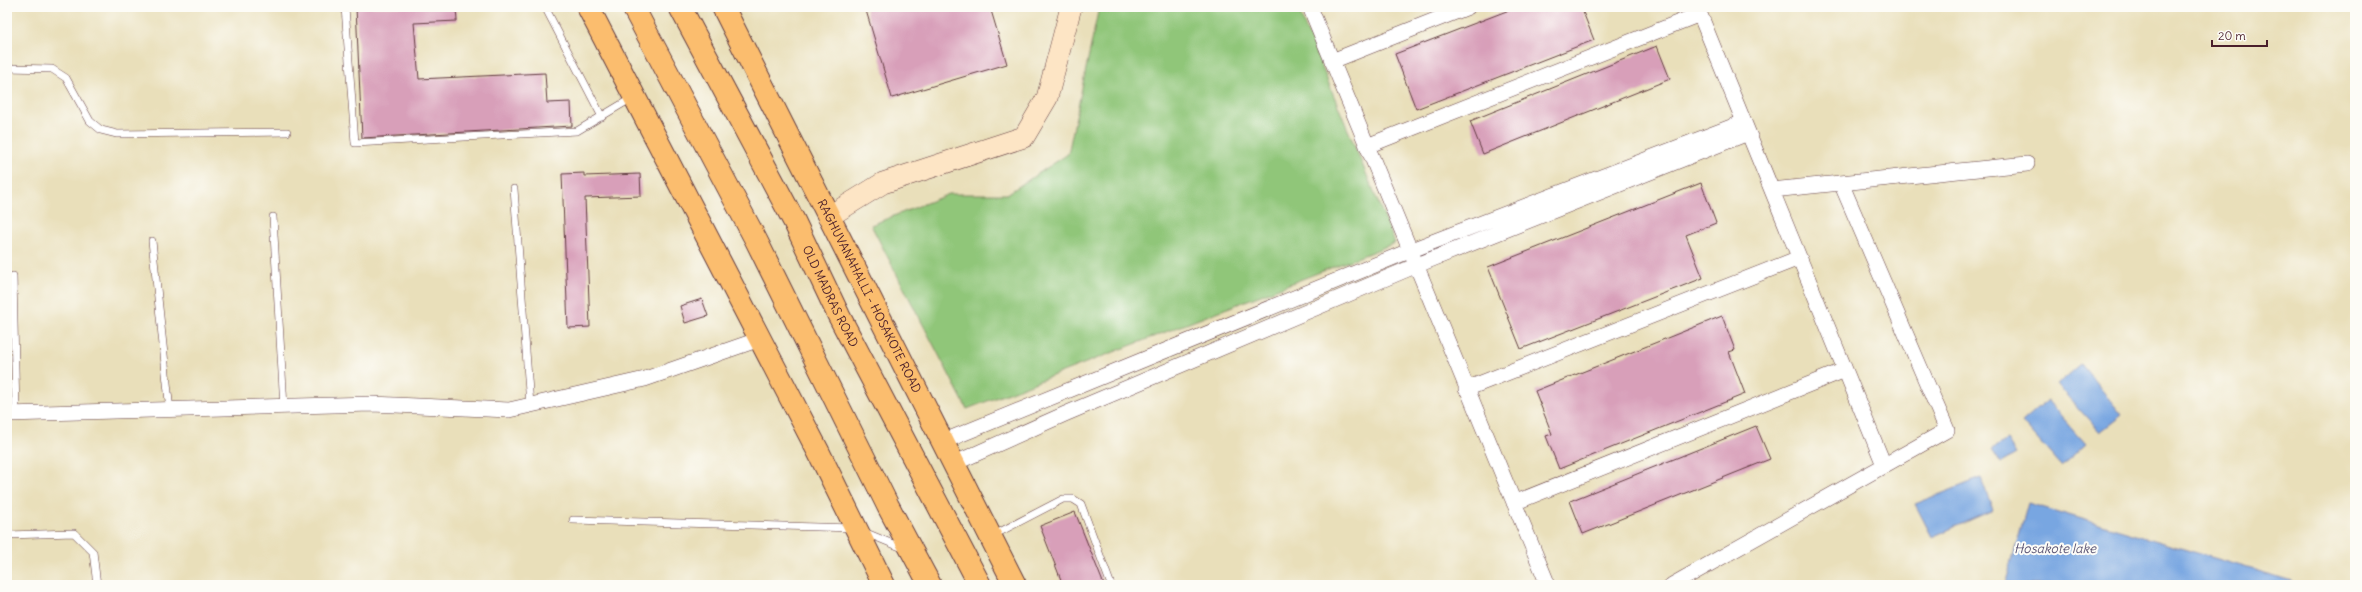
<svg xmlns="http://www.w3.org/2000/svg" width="2362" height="592" font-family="Delius,sans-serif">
<rect width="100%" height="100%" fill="#fdfcf7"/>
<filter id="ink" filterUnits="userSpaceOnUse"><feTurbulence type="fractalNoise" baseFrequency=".025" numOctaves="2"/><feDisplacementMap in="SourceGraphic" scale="8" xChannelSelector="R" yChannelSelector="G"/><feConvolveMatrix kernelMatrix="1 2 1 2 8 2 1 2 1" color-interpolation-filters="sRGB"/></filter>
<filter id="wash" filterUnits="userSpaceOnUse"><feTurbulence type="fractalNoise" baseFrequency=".012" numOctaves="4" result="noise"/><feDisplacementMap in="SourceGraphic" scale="16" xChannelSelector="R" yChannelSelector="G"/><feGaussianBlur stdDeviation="0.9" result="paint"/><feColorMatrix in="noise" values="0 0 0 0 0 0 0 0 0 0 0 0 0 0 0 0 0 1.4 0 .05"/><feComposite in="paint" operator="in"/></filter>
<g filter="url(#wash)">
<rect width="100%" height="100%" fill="#e9dfba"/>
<path fill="#90c679" stroke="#6d7252" d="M1099,7H1297L1395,243L967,409L871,225L949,194H1007L1068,154Z"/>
<path fill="#78a6e1" stroke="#616286" d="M2081,364L2122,415L2100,432L2057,385Z
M2047,400L2086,444L2061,466L2022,422Z
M2007,440L2016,454L2001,463L1992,449Z
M1981,478L1993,510L1932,537L1915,504Z
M2028,503L2292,581L2296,585H2005Z"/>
<g id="blocks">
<path fill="#d89fb9" d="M356,7H456L457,21L414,23L419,79L545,73L547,103L571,102L572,126L362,138Z
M865,7H990L1007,64L892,98Z
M1517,7H1581L1594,40L1416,109L1395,54Z
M1657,46L1670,79L1483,154L1470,121Z
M584,173V176L640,174L641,196L585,198L590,327L568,328L562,174Z
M1701,183L1716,223L1686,235L1703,278L1521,349L1488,267Z
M702,299L708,316L685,323L680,306Z
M1722,316L1735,350L1729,352L1745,394L1559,469L1546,436L1552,434L1535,391Z
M1756,426L1770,459L1583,534L1570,501Z
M1075,512L1104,585H1063L1040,526Z"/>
</g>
</g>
<g filter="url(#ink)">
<use href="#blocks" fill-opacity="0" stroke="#623c40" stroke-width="1"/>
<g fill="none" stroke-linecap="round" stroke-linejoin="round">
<g stroke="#623c40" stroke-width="8">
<path id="lane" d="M345,7L355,143L577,131L632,98
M545,7L602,117
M7,68L52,69L66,78L90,121L101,130L117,134L287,132
M514,189L530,405
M273,217L284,407
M152,241L170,411
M13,276L16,414
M573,520L853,528
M864,532L905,549
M7,535L74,533L93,552L97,585
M992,536L1063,499H1073L1081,504L1111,585"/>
</g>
<g stroke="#623c40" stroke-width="16">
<path id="street" d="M1310,7L1548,585
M1697,7L1884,465
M1332,61L1468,7
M1367,146L1700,14
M1772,190L2027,164
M1466,389L1799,258
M7,414L372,404L509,410L645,379L760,339
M942,442L1409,251L1744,122
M953,464L1065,414L1415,266L1748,133
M1514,503L1845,370
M1672,585L1947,430L1841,183"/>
</g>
<g stroke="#623c40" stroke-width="22">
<path id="secondary" d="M828,217L883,183L1024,137L1047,98L1071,7"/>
</g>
<g stroke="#623c40" stroke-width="24">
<g id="primary">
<path d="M588,7L818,451L884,585"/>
<path id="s1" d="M723,7L1015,585"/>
</g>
</g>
<g stroke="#623c40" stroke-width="24">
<g id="highway">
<path d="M633,7L756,240L888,506L930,585"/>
<path id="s2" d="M680,7L794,221L839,316L980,585"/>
</g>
</g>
<use href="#lane" stroke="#fff" stroke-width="7"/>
<use href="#street" stroke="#fff" stroke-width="15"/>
<use href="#secondary" stroke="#fde5c5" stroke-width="21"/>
<use href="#primary" stroke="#fbbd6e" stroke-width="22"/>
<use href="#highway" stroke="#fbbd6e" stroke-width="22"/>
</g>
</g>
<g text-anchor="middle" stroke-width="4" stroke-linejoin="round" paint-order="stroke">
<g font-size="12" fill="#4a1f2b" stroke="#fdfcf7">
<text dy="4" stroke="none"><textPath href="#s2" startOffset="326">OLD MADRAS ROAD</textPath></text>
<text dy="4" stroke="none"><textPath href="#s1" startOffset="324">RAGHUVANAHALLI - HOSAKOTE ROAD</textPath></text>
</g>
<g font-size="13" font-style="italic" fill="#5c5574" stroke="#fdfcf7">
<text x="2055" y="553">Hosakote lake</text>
</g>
</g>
<rect width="2362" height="592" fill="none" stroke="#fdfcf7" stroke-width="24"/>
<path d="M2212 40v6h55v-6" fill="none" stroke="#4a1f2b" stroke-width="2"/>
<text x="2218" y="40" font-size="12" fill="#4a1f2b" stroke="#fdfcf7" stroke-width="3" paint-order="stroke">20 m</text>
</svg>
